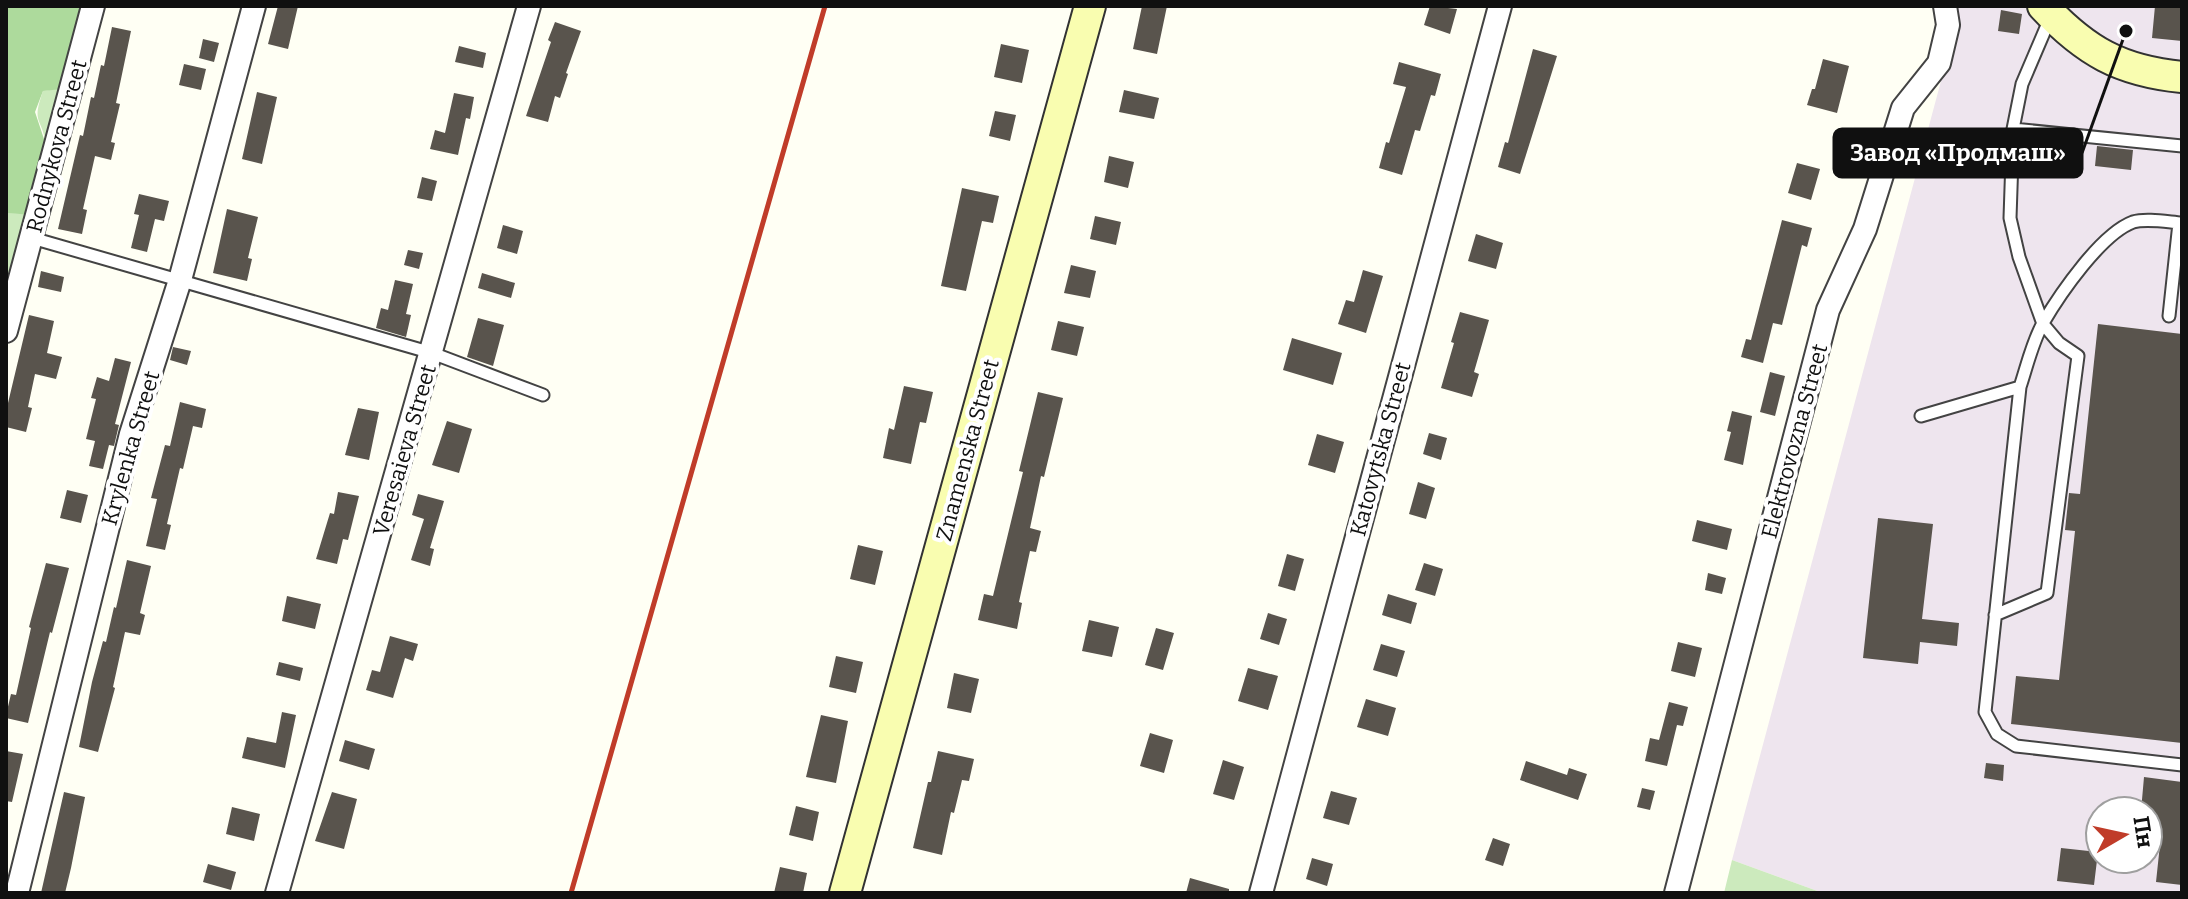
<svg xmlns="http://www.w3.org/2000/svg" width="2188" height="899" font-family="Bitter,serif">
<rect width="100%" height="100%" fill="#fffff4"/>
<path fill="#eee5ee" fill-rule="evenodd" d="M1945,6H2182V893H1823L1732,860L1941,81L1939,63ZM2100,811H2148V859H2100Z"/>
<path fill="#cceabd" d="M85,6H93L6,331V213L34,214C39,193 49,168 46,145C42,116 31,125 43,91L62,88Z
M1732,860L1823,893H1724Z"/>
<path fill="#adda9c" d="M6,6H85L62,89L43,91L35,112L46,145L34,215L6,213Z"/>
<path fill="#59544d" d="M278,6H298L288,49L268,44Z
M1142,6H1167L1157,54L1133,49Z
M1430,6L1457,9L1450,34L1424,25Z
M2155,6L2182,7V41L2152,38Z
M2001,10L2022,14L2019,34L1998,31Z
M555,22L581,31L566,73L568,74L560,98L555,96L548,122L526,116L551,42L548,40Z
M112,27L131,31L116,103L120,104L111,142L115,143L111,160L95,156L83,209L87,210L82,234L58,229L80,135L83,136L91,97L94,98L101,65L104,66Z
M203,39L219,43L214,62L199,58Z
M1001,44L1029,50L1022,83L994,77Z
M459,46L486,53L483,68L455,62Z
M1533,49L1557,56L1520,174L1498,167L1505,142L1508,143Z
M1823,59L1849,66L1837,113L1807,105L1812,89H1815Z
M1399,62L1441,74L1435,96L1431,95L1420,131L1415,130L1402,175L1379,168L1386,142L1389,143L1406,87L1393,84Z
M184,64L206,69L201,90L179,85Z
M1124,90L1159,98L1154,119L1119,112Z
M257,92L277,97L262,164L242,159Z
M454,93L474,97L470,119L466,118L458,155L430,149L435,130L445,133Z
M995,111L1016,115L1010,141L989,136Z
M2097,146L2133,150L2131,170L2095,166Z
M1109,156L1134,162L1128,188L1104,182Z
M1797,163L1820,169L1811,200L1788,193Z
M422,177L437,181L432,201L417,198Z
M962,188L999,196L993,223L982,221L966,291L941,286Z
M139,194L169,201L164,221L155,219L147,252L131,248L139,215L134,214Z
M227,209L258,217L248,258L252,259L247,281L213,273Z
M1095,216L1121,222L1116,245L1090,239Z
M1782,220L1812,228L1807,247L1802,245L1782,325L1773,323L1763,363L1741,357L1746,339L1751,340Z
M503,225L523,231L517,254L497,248Z
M1476,234L1503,243L1496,269L1468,261Z
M408,250L423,253L419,269L404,265Z
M1071,265L1096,271L1090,298L1064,293Z
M1363,270L1383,276L1366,333L1338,324L1346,300L1354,302Z
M41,271L64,277L61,292L38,287Z
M482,273L515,283L511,298L478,288Z
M395,280L413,284L406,314L411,315L406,337L376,328L381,308L388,310Z
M1460,312L1489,320L1474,372L1479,374L1472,397L1441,388L1454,343L1451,342Z
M29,315L54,321L47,353L62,357L56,379L35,374L28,407L32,408L26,432L6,427V402L8,403Z
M478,318L504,325L493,366L467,357Z
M1058,321L1084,327L1077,356L1051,350Z
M2098,324L2182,334V743L2011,724L2016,676L2059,680L2075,531L2065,530L2069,493L2080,494Z
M1292,338L1342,353L1333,385L1283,370Z
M173,347L191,351L187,365L170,360Z
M115,358L131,362L115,424L119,425L114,446L109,445L103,469L89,466L95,441L86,439L96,399L91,398L97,377L109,381Z
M1770,372L1785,376L1775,416L1760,412Z
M904,386L933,392L926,423L920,422L911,464L883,458L889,428L894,430Z
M1038,392L1063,398L1044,477L1041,476L1030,528L1041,531L1036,552L1030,551L1019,602L1022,603L1017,629L978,620L984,594L993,596L1023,472L1019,471Z
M180,402L206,409L202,428L193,426L183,469L180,468L167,524L171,525L165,550L146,546L157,499L151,498L165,445L170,446Z
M358,408L379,412L369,460L345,455Z
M1732,411L1752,416L1743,465L1724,460L1731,432L1727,431Z
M447,421L472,429L459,473L432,465Z
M1429,433L1447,438L1441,460L1423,454Z
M1317,434L1344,442L1335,473L1308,465Z
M1418,482L1435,488L1426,519L1409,514Z
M67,490L88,495L81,523L60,518Z
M338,492L359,496L348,540L343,539L337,564L316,559L330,513L334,514Z
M418,494L444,501L430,548L434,549L430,566L411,560L424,519L412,515Z
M1878,518L1933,524L1922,619L1959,623L1957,646L1920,642L1918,664L1863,658Z
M1697,520L1732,529L1727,550L1692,541Z
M858,545L883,551L875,585L850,579Z
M1287,554L1304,559L1295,591L1278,586Z
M127,560L151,566L140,613L145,615L140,635L125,632L113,687L115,688L98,752L79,747L92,682L103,641L106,642L114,607L116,608Z
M46,563L69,568L52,633L50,632L28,723L6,718V715L11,694L16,695L31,628L29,627Z
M1424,563L1443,569L1435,596L1415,590Z
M1708,573L1726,578L1722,594L1705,590Z
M1388,594L1417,603L1411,624L1382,615Z
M287,596L321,604L315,629L282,621Z
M1268,613L1287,619L1279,645L1260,639Z
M1089,620L1119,627L1112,657L1082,651Z
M1156,628L1174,633L1163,670L1145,665Z
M390,636L418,644L413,661L405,658L393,698L366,690L372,670L380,672Z
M1678,642L1702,648L1695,677L1671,671Z
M1381,644L1405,651L1397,677L1373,670Z
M836,656L863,662L856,693L829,687Z
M279,662L303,668L300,681L276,675Z
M1248,668L1278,676L1268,710L1238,701Z
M954,673L979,679L971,713L947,708Z
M1366,699L1396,708L1388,736L1357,727Z
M1669,702L1688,707L1683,726L1677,725L1667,766L1645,761L1650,738L1659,740Z
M282,712L296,715L285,768L242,758L247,737L276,743Z
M821,715L848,721L836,783L806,777Z
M1150,733L1173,740L1164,773L1140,766Z
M345,740L375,749L369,770L339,761Z
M6,751L23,754L12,802L6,801Z
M938,751L974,759L969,781L962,780L954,813L951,812L942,855L913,848L928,782H931Z
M1223,760L1244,767L1234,800L1213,794Z
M1526,761L1567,775L1569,768L1587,774L1578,800L1520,780Z
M1986,763L2004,765L2003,781L1984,778Z
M2144,777L2182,782V885L2156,882L2161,835L2148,833V811H2141Z
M1642,788L1655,791L1650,810L1637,807Z
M1331,791L1357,798L1349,825L1323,818Z
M64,792L85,797L71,868L65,893H41Z
M332,792L357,799L344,849L315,841Z
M796,806L819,812L813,841L789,835Z
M232,807L260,814L254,841L226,834Z
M1493,838L1510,844L1503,866L1485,860Z
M2061,848L2098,852L2094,885L2057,881Z
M1312,858L1333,864L1327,886L1306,879Z
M208,864L236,872L231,890L203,882Z
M780,867L807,873L803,893H774Z
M1190,878L1229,889V893H1186Z"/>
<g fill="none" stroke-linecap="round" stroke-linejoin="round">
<g stroke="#434343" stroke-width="15">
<path id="lane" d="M2051,16L2022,84L2013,129L2182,146
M2182,223C2168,222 2146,218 2133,222C2101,234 2060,294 2043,323C2032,343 2027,366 2020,387L1985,712L1997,734L2016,746L2182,765
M32,238L432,353L543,395
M2169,316L2179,223
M1921,416L2020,387
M1995,615L2047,593L2078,356L2059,343L2043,324L2019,257L2010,218L2013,129"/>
</g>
<g stroke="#434343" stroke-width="26">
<path id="street" d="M6,331L93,6
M17,893L131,434L180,280L254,6
M277,893L529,6
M1261,893L1500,6
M1676,893L1828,310L1865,229L1903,108L1939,63L1948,25L1945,6"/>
</g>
<g stroke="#323232" stroke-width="34">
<path id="secondary" d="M2043,6C2085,51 2120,71 2182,77
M845,893L1090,6"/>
</g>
<use href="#lane" stroke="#fff" stroke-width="11"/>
<use href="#street" stroke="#fff" stroke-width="22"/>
<use href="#secondary" stroke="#f9fdb0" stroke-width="30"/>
<path stroke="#c03c29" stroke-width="5" d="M571,893L825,6"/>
</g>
<g text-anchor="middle" stroke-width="8" stroke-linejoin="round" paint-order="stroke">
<g font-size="22" fill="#101010" stroke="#fff">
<text transform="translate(56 146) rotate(-75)" y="8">Rodnykova Street</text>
<text transform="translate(1794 441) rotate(-75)" y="8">Elektrovozna Street</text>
<text transform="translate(130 448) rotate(-74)" y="8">Krylenka Street</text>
<text transform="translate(1380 449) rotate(-75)" y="8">Katovytska Street</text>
<text transform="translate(404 450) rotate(-74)" y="8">Veresaieva Street</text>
<text transform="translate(967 450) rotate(-75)" y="8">Znamenska Street</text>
</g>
</g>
<path fill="none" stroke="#101010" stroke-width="3" d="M2126 31L2082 153"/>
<circle fill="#101010" stroke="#fff" stroke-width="3" cx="2126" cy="31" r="8"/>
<rect fill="#101010" stroke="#101010" stroke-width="3" x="1834" y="129" width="248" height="48" rx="8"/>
<g font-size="24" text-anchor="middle" font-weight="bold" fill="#fff">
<text x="1958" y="161">Завод «Продмаш»</text>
</g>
<rect width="2188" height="899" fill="none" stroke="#101010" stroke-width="16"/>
<g transform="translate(2124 835) rotate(81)"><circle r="38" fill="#ffffff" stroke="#9f9f9f" stroke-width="2"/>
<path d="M0-6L14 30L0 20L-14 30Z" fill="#c03c29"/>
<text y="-12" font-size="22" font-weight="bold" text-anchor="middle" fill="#101010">Пн</text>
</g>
</svg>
